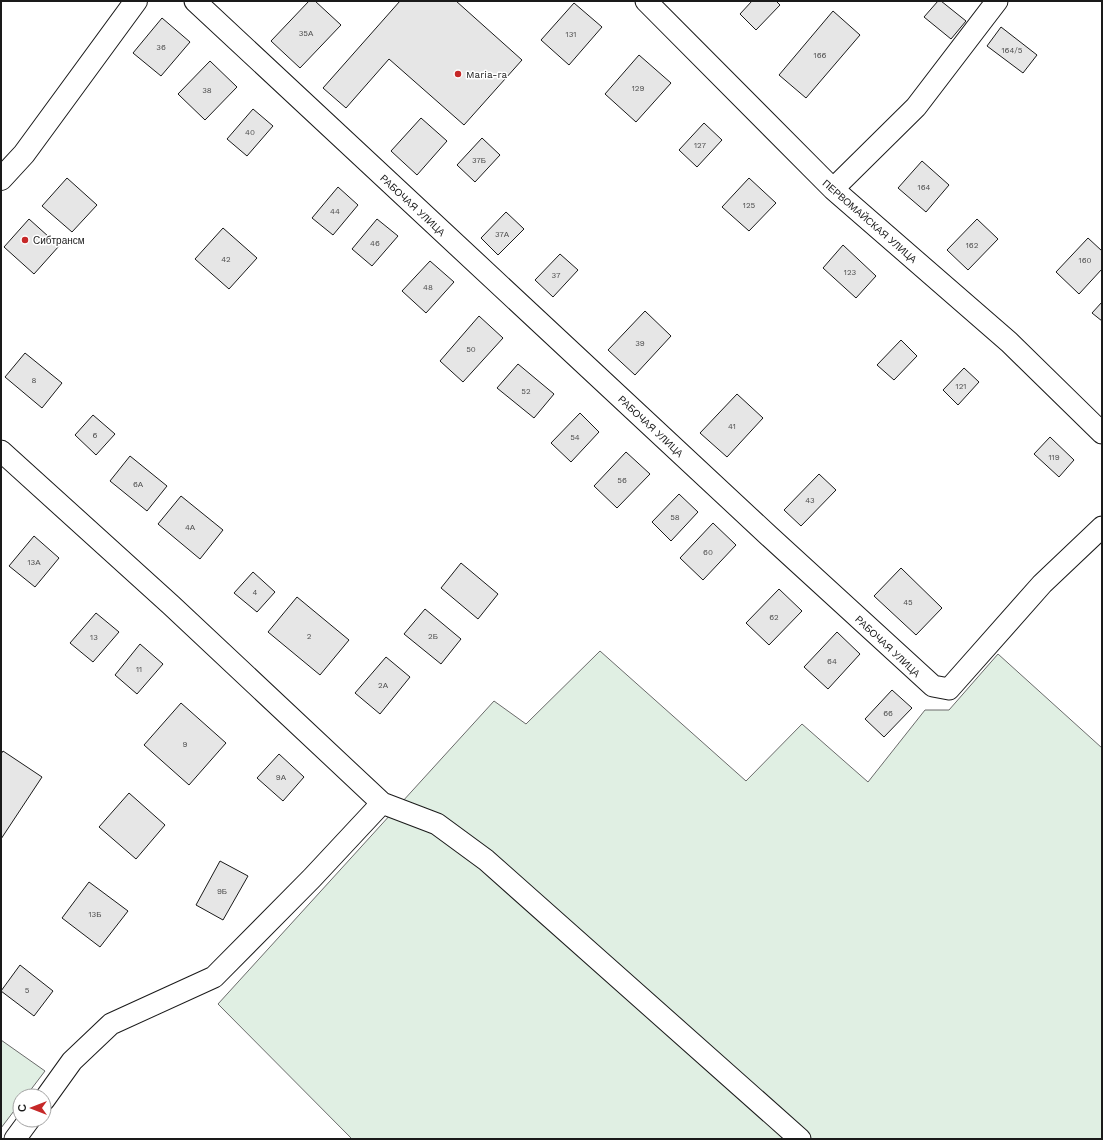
<svg xmlns="http://www.w3.org/2000/svg" width="1103" height="1140" font-family="'Work Sans',sans-serif">
<rect width="100%" height="100%" fill="#fff"/>
<path fill="#e0efe3" stroke="#6a6a6a" d="M600,651L746,781L802,724L868,782L925,710H949L998,654L1102,748V1139H352L218,1004L494,701L526,724Z
M1,1040L45,1071L26,1096H20V1103L1,1128Z"/>
<path fill="#e6e6e6" stroke="#1a1a1a" d="M309,1H315L341,25L300,68L271,41Z
M400,1H456L522,60L464,125L389,59L346,108L323,88Z
M752,1H776L780,5L756,30L740,14Z
M938,1H941L966,21L951,39L924,17Z
M574,3L602,27L569,65L541,40Z
M833,11L860,35L806,98L779,75Z
M162,18L190,42L161,76L133,53Z
M1001,27L1037,55L1023,73L987,46Z
M639,55L671,83L636,122L605,94Z
M210,61L237,87L205,120L178,94Z
M253,109L273,126L247,156L227,139Z
M421,118L447,141L417,175L391,151Z
M704,123L722,140L697,167L679,150Z
M482,138L500,155L475,182L457,165Z
M922,161L949,185L926,212L898,188Z
M67,178L97,205L72,232L42,206Z
M749,178L776,203L749,231L722,207Z
M338,187L358,205L333,235L312,218Z
M506,212L524,229L498,255L481,238Z
M29,219L59,246L34,274L4,247Z
M377,219L398,236L372,266L352,249Z
M977,219L998,239L968,270L947,250Z
M223,228L257,258L229,289L195,259Z
M1088,238L1102,251V269L1079,294L1056,272Z
M843,245L876,276L856,298L823,268Z
M560,254L578,270L553,297L535,280Z
M430,261L454,282L426,313L402,291Z
M1102,302V321L1092,313Z
M645,311L671,336L635,375L608,350Z
M479,316L503,338L463,382L440,361Z
M901,340L917,356L894,380L877,365Z
M25,353L62,383L42,408L5,377Z
M518,364L554,394L534,418L497,388Z
M964,368L979,382L958,405L943,390Z
M737,394L763,418L727,457L700,433Z
M580,413L599,432L571,462L551,443Z
M93,415L115,434L96,455L75,435Z
M1050,437L1074,460L1059,477L1034,454Z
M626,452L650,474L617,508L594,486Z
M130,456L167,486L147,511L110,481Z
M819,474L836,490L801,526L784,510Z
M679,494L698,512L671,541L652,522Z
M181,496L223,530L200,559L158,524Z
M713,523L736,545L703,580L680,558Z
M34,536L59,558L35,587L9,566Z
M461,563L498,594L478,619L441,588Z
M901,568L942,608L916,635L874,596Z
M253,572L275,592L257,612L234,593Z
M779,589L802,611L769,645L746,623Z
M297,597L349,640L320,675L268,632Z
M425,609L461,639L441,664L404,634Z
M96,613L119,632L93,662L70,643Z
M837,632L860,654L828,689L804,667Z
M140,644L163,664L137,694L115,675Z
M386,657L410,677L380,714L355,693Z
M892,690L912,708L884,737L865,719Z
M181,703L226,743L189,785L144,745Z
M3,751L42,777L1,839V754Z
M279,754L304,777L283,801L257,778Z
M129,793L165,825L136,859L99,827Z
M220,861L248,876L223,920L196,905Z
M89,882L128,911L100,947L62,918Z
M20,965L53,991L34,1016L1,991Z"/>
<g fill="none" stroke-linecap="round" stroke-linejoin="round">
<g stroke="#1a1a1a" stroke-width="23">
<path id="minor" d="M195,1L769,536L933,686L949,689L1042,584L1102,527
M646,1L833,189L1009,342L1102,433
M833,189L916,107L997,1
M1,451L171,605L382,803L312,878L214,977L111,1024L72,1061L44,1100
M382,803L437,824L486,860L800,1139
M15,1139L29,1120"/>
</g>
<g stroke="#1a1a1a" stroke-width="24">
<path id="tertiary" d="M1,179L24,154L136,1"/>
</g>
<use href="#minor" stroke="#fff" stroke-width="21"/>
<use href="#tertiary" stroke="#fff" stroke-width="22"/>
</g>
<g fill="#c62828" stroke="#fff" stroke-width="1.5">
<circle cx="458" cy="74" r="4"/>
<circle cx="25" cy="240" r="4"/>
</g>
<g text-anchor="middle" stroke-width="3" stroke-linejoin="round" paint-order="stroke">
<g font-size="8" fill="#4d4d4d">
<text x="306" y="36">35А</text>
<text x="571" y="37">131</text>
<text x="161" y="50">36</text>
<text x="1012" y="53">164/5</text>
<text x="820" y="58">166</text>
<text x="638" y="91">129</text>
<text x="207" y="93">38</text>
<text x="250" y="135">40</text>
<text x="700" y="148">127</text>
<text x="479" y="163">37Б</text>
<text x="924" y="190">164</text>
<text x="749" y="208">125</text>
<text x="335" y="214">44</text>
<text x="502" y="237">37А</text>
<text x="375" y="246">46</text>
<text x="972" y="248">162</text>
<text x="226" y="262">42</text>
<text x="1085" y="263">160</text>
<text x="850" y="275">123</text>
<text x="556" y="278">37</text>
<text x="428" y="290">48</text>
<text x="640" y="346">39</text>
<text x="471" y="352">50</text>
<text x="34" y="383">8</text>
<text x="961" y="389">121</text>
<text x="526" y="394">52</text>
<text x="732" y="429">41</text>
<text x="95" y="438">6</text>
<text x="575" y="440">54</text>
<text x="1054" y="460">119</text>
<text x="622" y="483">56</text>
<text x="138" y="487">6А</text>
<text x="810" y="503">43</text>
<text x="675" y="520">58</text>
<text x="190" y="530">4А</text>
<text x="708" y="555">60</text>
<text x="34" y="565">13А</text>
<text x="255" y="595">4</text>
<text x="908" y="605">45</text>
<text x="774" y="620">62</text>
<text x="309" y="639">2</text>
<text x="433" y="639">2Б</text>
<text x="94" y="640">13</text>
<text x="832" y="664">64</text>
<text x="139" y="672">11</text>
<text x="383" y="688">2А</text>
<text x="888" y="716">66</text>
<text x="185" y="747">9</text>
<text x="281" y="780">9А</text>
<text x="222" y="894">9Б</text>
<text x="95" y="917">13Б</text>
<text x="27" y="993">5</text>
</g>
<g font-size="10" fill="#1a1a1a" stroke="#fff" text-anchor="start">
<text x="466" y="78">Maria-ra</text>
<text x="33" y="244">Сибтрансм</text>
</g>
<g font-size="10" fill="#1a1a1a" stroke="#fff">
<text transform="translate(413 205) rotate(43)" y="4">РАБОЧАЯ УЛИЦА</text>
<text transform="translate(870 221) rotate(41)" y="4">ПЕРВОМАЙСКАЯ УЛИЦА</text>
<text transform="translate(651 426) rotate(43)" y="4">РАБОЧАЯ УЛИЦА</text>
<text transform="translate(888 646) rotate(43)" y="4">РАБОЧАЯ УЛИЦА</text>
</g>
</g>
<rect width="1103" height="1140" fill="none" stroke="#1a1a1a" stroke-width="4"/>
<g transform="translate(32 1108) rotate(270)"><circle r="19" fill="#ffffff" stroke="#a3a3a3"/>
<path d="M0-3L7 15L0 10L-7 15Z" fill="#c62828"/>
<text y="-6" font-size="11" font-weight="bold" text-anchor="middle" fill="#1a1a1a">С</text>
</g>
</svg>
